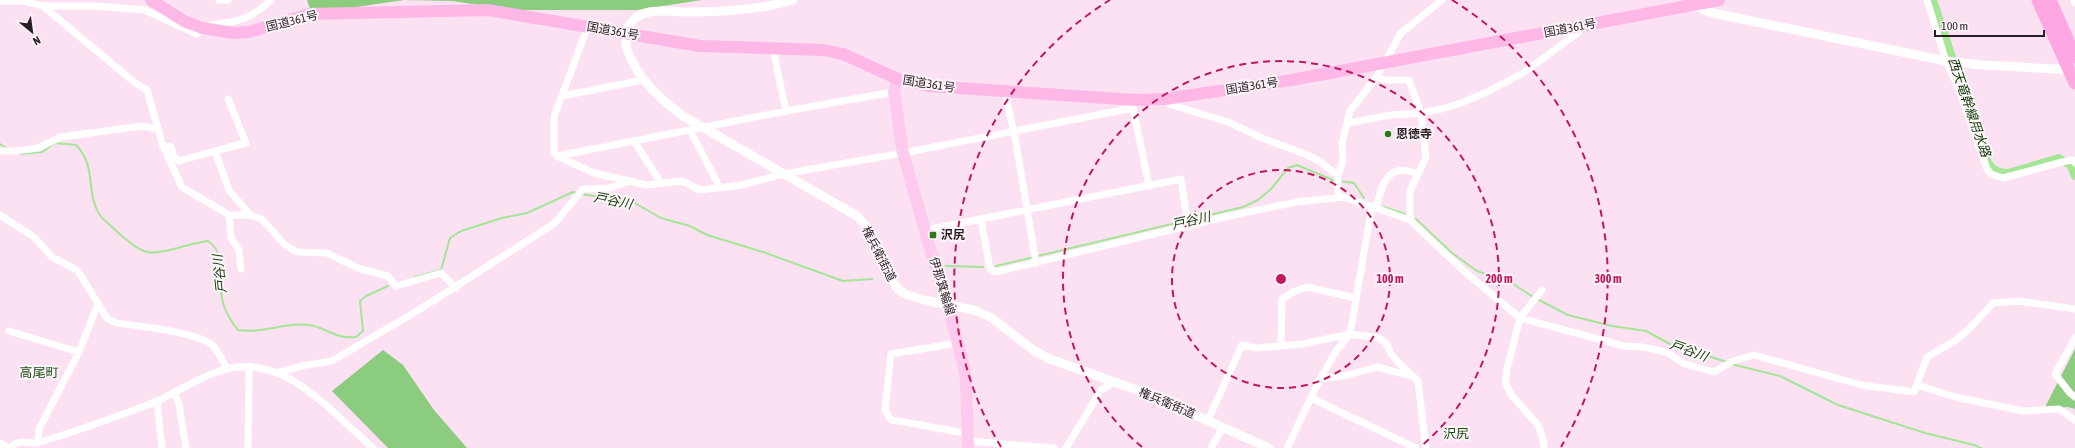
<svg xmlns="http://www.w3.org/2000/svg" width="2075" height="448" font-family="'Asap Condensed','Noto Sans JP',sans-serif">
<rect width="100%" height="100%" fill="#fbe1f2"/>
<path fill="#8ccc7f" d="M307,0H404L336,10L310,9Z
M405,0H702L637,10H512L452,1Z
M2075,349V409L2068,407L2044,409Z
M383,350L403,365L434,410L467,448H388L332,391Z"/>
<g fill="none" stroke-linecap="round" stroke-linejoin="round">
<path stroke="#a4e596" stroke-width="2" d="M0,144L6,148
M21,154L42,152L55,143L76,145C98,167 84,195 102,218C113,227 130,246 144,251C158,257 192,242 208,241C228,255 218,278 222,299C224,309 231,322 238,330C262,334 285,322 309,325C326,327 333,339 356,337L363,331L360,301L366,296L388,286
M581,194L633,202L661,218L690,226L707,235L763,252L843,281L872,279
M1384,207L1405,214
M1416,219L1452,253L1477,271L1512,283L1533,297
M946,266L983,267
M996,266L1243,207L1258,200L1271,189L1288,168L1297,165L1333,180L1354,183L1364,198
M415,277L441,270L450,238L461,231L502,218L527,213L573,192L576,193
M1537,299L1568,315L1612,326L1646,331L1670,344L1727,362
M1731,364L1780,376L1838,405L1925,433L1974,445L1981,448"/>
<path stroke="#a4e596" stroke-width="8" d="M1933,0L1974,123
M1986,157C1989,168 1996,173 2008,173L2059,158L2071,166L2075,176"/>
<path stroke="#fff" stroke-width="7" d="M219,0H228
M1927,0L1946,61L1958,87L1987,169L1991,174L2003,178L2066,161L2073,160L2075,163
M2074,0L2075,3
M0,1H23L43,6H95L145,10L197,34C207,22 217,25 231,22C247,19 260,11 271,0
M43,6L134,82L147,90L163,146L182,187L229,215H250L262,219L284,244L297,252L327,253L358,268L388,276L396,286L441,273L456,288
M588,26L554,117V152L557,156L594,173L630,181L645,185L682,181L700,190L742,185L783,174L903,153L1133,108L1149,186
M773,49L786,111
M1377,76L1384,80H1409L1421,113L1426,157L1410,191V220
M1005,92L1016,143L1036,263
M562,96L643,80
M1165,99L1169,104L1228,122L1262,138L1305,154L1321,162L1338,176
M1348,123L1391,115L1421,113L1442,109L1461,103L1487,92L1523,73L1579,32L1581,26
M690,130L720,188
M634,141L661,183
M163,146L171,147L174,157L179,161L215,151L229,190L250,215
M0,151H17L38,148L61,137L142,126L157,129
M215,151L246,143L228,99
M557,156L786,111L894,92
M1338,197V176L1343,161L1342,143L1350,111L1377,76L1401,33L1442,0
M1376,207C1382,185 1388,161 1417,174
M0,215L34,237L52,257L78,271L107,318L116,323C136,326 202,332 214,347C219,353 223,362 227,368
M229,215L231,238L239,250L241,269
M981,219L1181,179L1188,227
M926,230L981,219L990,269L996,272L1224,217L1296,202L1344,197L1410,220L1465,272L1520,318L1624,346L1642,347L1666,352L1685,364L1714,372L1733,361L1754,355L1861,385L1914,392L1927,357L1956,340L1970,328L1993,303L2019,301L2075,309
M1542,290L1520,318L1507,369L1505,383L1512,396L1538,425L1543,439L1544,448
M9,331L79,352
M2075,338L2055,374L2070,393L2075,397
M958,343L891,354L885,410L891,420C917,423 941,430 967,433
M1281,345L1282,299L1295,291L1307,287L1356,298
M276,373L302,366L332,361L422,308L555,223L583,189L609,188L630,181
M1320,379L1348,375L1377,367L1411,376
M1917,385L1955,397L2023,411L2059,409L2075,420
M174,392L179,404L186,448
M1311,398L1416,448
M157,401L162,448
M1208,420L1242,345L1258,348L1303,344L1350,334L1379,338L1387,344L1391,354L1400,364L1418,381L1426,448
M967,441L1054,448
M38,443L39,429L79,352L98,304
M9,448C26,436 26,446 40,442C65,435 90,426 115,417C129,412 143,407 157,401C177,392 195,380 214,373C279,346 329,410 373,448
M248,448L249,366
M1066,448L1101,390L1115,382
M1211,448L1223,427
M1287,448L1320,379L1336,351L1350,334L1372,206"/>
<path stroke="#fff" stroke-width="9" d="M793,0C761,9 726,12 693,12C678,13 660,8 645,13C627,19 622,36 628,52C639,80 659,98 683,116L857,216L867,227L887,274L898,289L905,294L924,300L974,310L992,318L1033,350L1050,359L1148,394L1269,448
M1696,5L1708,12L1946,61L1982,65L2074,70
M0,444L6,448"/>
<path stroke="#fecaee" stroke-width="12" d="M898,79L894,92L903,153L933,259L948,304L963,364L966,380L968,448"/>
<path stroke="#feb8e8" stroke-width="12" d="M151,0L184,21L202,28L234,33L249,32L310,14L488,10L700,46L824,50L843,54L898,79L928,86L1136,100L1165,99L1292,80L1719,0"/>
<path stroke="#fea7e3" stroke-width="13" d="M2038,0L2075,83
M2050,0L2075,57"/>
</g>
<g fill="none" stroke="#c2185b" stroke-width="2" stroke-dasharray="7 5">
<circle cx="1281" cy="279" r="109"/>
<path d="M1142 447A218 218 0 1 1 1420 447"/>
<path d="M1001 447A327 327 0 0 1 1110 0M1452 0A327 327 0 0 1 1561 447"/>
</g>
<g fill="#2d761a" stroke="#fbf5f9" stroke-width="1.5">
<circle cx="1388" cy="134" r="4"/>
<rect x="929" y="231" width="8" height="8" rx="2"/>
</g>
<g text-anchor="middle" stroke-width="4" stroke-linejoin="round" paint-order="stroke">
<g font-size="12" fill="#2b1f27" stroke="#fbf5f9">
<text transform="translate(292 21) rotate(-14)" y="4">国道361号</text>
<text transform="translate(1570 28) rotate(-11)" y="4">国道361号</text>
<text transform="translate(613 31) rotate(10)" y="4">国道361号</text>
<text transform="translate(929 84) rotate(9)" y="4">国道361号</text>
<text transform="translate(1252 86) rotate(-9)" y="4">国道361号</text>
<text transform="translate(879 254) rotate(63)" y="4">権兵衛街道</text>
<text transform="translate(942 286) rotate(73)" y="4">伊那箕輪線</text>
<text transform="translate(1167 403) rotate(23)" y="4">権兵衛街道</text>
</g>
<g font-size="12" font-weight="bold" fill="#2b1f27" stroke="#fbf5f9" text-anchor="start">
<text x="1396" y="138">恩徳寺</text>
<text x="941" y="239">沢尻</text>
</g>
<g font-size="13" font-style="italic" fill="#0e3904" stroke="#fbf5f9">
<text transform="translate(1970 107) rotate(71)" y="5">西天竜幹線用水路</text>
<text transform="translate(613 200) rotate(11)" y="5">戸谷川</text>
<text transform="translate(1191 220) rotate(-13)" y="5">戸谷川</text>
<text transform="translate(219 274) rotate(-96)" y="5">戸谷川</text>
<text transform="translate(1689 350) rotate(20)" y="5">戸谷川</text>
</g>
<g font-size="13" fill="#1f4d14" stroke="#fbf5f9">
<text x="39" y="377">高尾町</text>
<text x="1456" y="438">沢尻</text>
</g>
</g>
<circle cx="1281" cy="279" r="6" fill="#c2185b" stroke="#fbf5f9" stroke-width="2"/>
<g font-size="12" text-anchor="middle" font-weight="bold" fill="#c2185b" stroke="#fbf5f9" stroke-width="4" stroke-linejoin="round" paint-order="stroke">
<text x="1390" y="283">100 m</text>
<text x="1499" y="283">200 m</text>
<text x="1608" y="283">300 m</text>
</g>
<g transform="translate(32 32) rotate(151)" stroke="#fbf5f9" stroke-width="3" paint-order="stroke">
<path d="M0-3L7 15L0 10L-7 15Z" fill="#2b1f27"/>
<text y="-6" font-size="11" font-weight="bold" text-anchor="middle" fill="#2b1f27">N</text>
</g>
<path d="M1935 30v6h109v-6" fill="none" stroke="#2b1f27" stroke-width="2"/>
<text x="1941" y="30" font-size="12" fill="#2b1f27" stroke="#fbf5f9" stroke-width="3" paint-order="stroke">100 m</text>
</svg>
